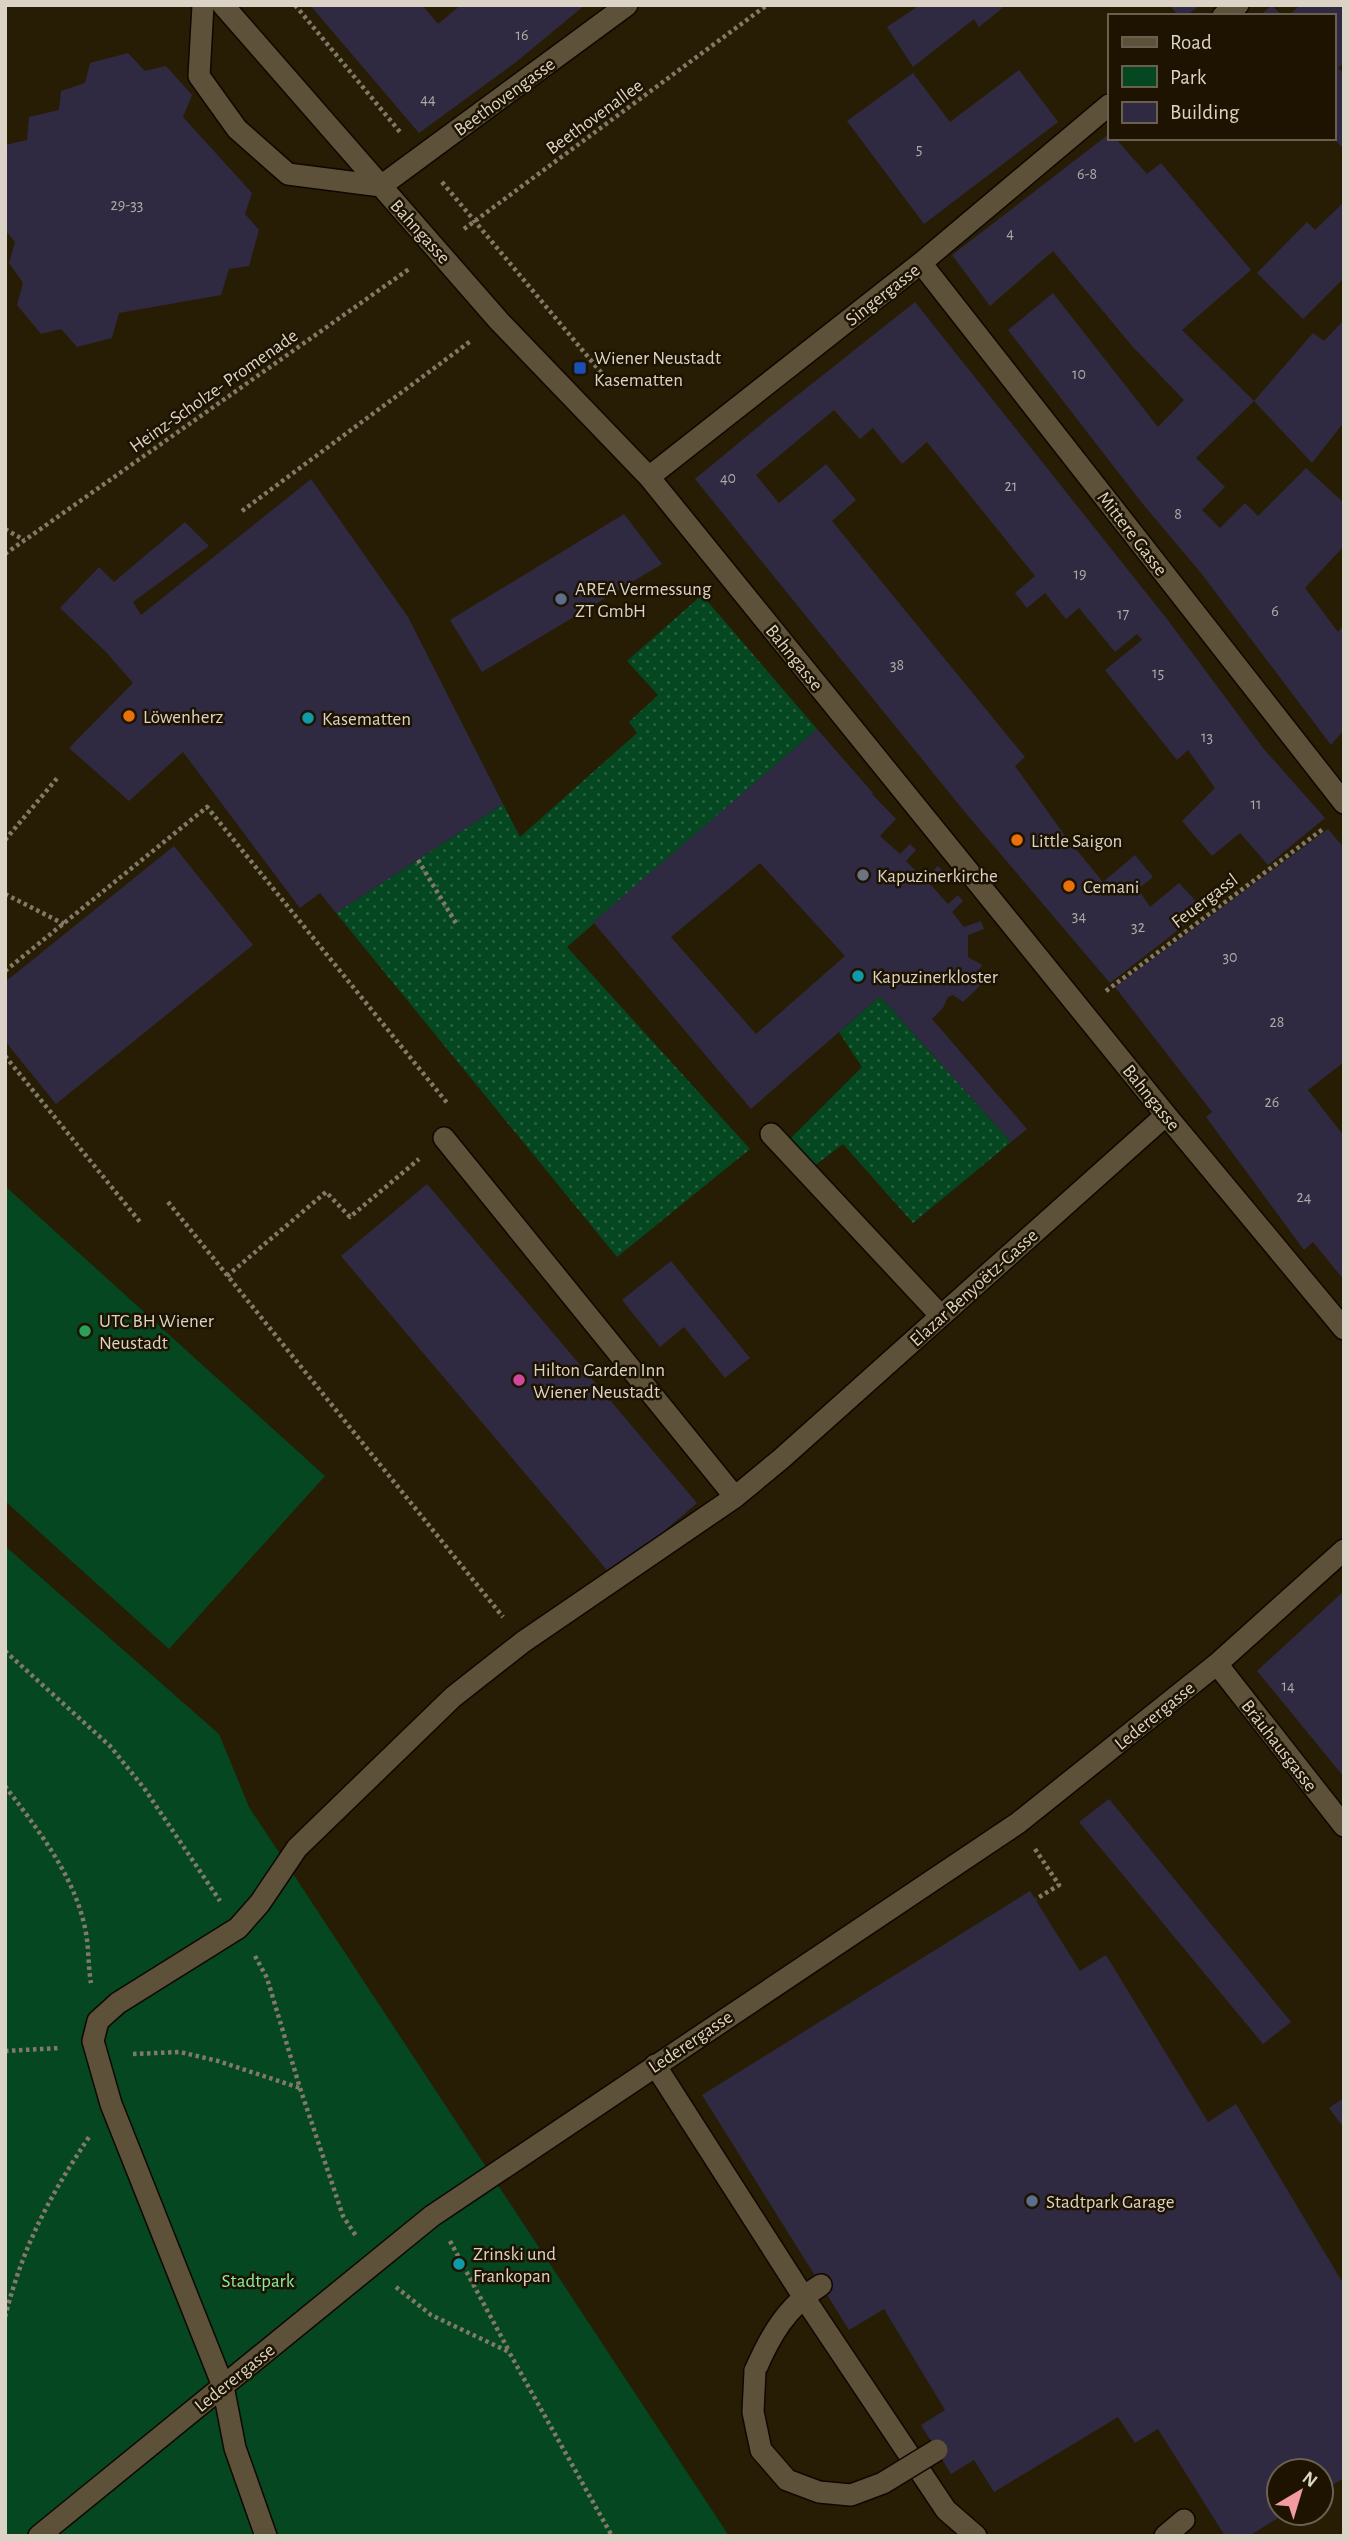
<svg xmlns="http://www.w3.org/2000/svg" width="1349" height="2541" font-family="'Alegreya Sans',sans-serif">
<defs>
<pattern id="grass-dots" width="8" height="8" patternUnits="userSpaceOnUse" patternTransform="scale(1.75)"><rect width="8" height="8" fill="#044720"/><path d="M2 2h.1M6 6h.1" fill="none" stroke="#28613f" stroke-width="1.8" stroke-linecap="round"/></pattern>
</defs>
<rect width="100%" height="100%" fill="#271d05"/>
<path fill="url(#grass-dots)" d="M702,595L817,729L567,947L750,1149L617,1257L336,913L503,804L520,837L637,733L629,722L658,695L627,661Z
M880,996L1011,1142L913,1223L843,1144L814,1166L791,1138L862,1067L839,1032Z"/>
<path fill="#044720" d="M5,1186L325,1476L169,1649L5,1501Z
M5,1546L219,1734L249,1807L729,2536H5Z"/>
<path fill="#2f2a41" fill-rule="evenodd" d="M310,5H422L438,24L461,5H585L516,62L419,133Z
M920,5H1006L979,27L974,19L913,67L887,27Z
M1170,5H1200L1186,16H1178Z
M1272,5L1282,16H1259Z
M1300,5H1344V63L1338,68L1344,73V149L1333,138V16H1288Z
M128,53L145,71L166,66L192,95L183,117L252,193L245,214L259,230L249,266L229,269L221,295L119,313L112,338L77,347L61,329L41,334L17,305L23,283L9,263L15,242L5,230V145L27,140L29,117L59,110L61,91L85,83L90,63Z
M1019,70L1058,122L924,224L847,121L913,73L950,122Z
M1109,134V138H1115L1147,174L1161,163L1251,270L1182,330L1254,401L1196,458L1225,487L1202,510L1220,528L1245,503L1258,516L1306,468L1344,503V546L1305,588L1338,632L1344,625V730L1331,745L1201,573L1142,503L1008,330L1053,293L1158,427L1184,400L1133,347L1053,251L990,306L952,255Z
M1344,202V278L1303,319L1257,273L1307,222L1315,230Z
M915,302L1167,619L1263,748L1325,818L1268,865L1240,833L1212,856L1182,821L1215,788L1188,750L1177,760L1105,670L1142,640L1137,634L1115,652L1079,608L1066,619L1045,593L1027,608L1015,593L1035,576L927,442L902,464L873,428L860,439L834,410L756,475L779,503L826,464L856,500L832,521L1025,757L1015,766L1066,837L1103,882L1135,855L1153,877L1138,889L1150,907L1179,883L1204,910L1110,983L964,811L695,479L770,417Z
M1344,320V422L1312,463L1254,401L1313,333L1324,341Z
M311,479L408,617L503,804L336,913L320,893L300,908L183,752L129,801L69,748L133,683L106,652L60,608L99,567L114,582L185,522L209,546L133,602L141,615Z
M624,514L662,564L482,672L450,620Z
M817,729L873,793L872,794L896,819L880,836L900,854L910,844L916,850L906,861L924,879L938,866L943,871L930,884L948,904L958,895L963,901L952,912L964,927L981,921L984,929L968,935V957L982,965L979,970L984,982L963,1002L953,995L948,997L943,1008L932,1019L1027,1129L1011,1142L880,996L751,1109L593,922ZM760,863L845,956L756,1034L671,937Z
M1328,829L1344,848V1062L1308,1090L1344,1136V1280L1313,1242L1304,1250L1206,1117L1212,1112L1115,987Z
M174,846L253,945L56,1104L5,1041V982Z
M427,1184L697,1503L612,1576L341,1256Z
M671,1261L750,1358L725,1378L684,1327L660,1347L622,1300Z
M1344,1591V1777L1257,1671Z
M1109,1799L1291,2022L1263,2044L1079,1822Z
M1030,1891L1080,1971L1106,1955L1208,2122L1236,2104L1344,2285V2478L1321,2492V2471H1279V2513H1286L1249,2536H1225L1158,2429L1135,2443L1118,2417L994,2492L974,2460L951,2474L921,2425L945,2410L884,2309L849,2330L702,2095Z
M1344,2098V2128L1329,2108Z"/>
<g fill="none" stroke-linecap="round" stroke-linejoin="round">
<g stroke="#100700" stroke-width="24">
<path id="minor" d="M203,5L199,76L237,129L288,174L381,186L627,5
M223,5L499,321L649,477L1166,1115L1344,1329
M1223,16L1238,5
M921,263L1344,803
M649,477L921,263L1109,105
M771,1134L941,1316
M444,1138L735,1497
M1217,1664L1344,1826
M655,2065L803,2296L946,2510L976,2536
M755,2371C770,2336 787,2306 821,2285
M39,2536L432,2216L1018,1823L1217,1664L1344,1550
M266,2536L235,2448L223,2386L111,2104L93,2041L98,2021L118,2003L238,1928L260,1903L297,1848L453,1697L523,1642L735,1497L781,1459L1166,1115
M1165,2536L1184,2520"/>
</g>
<path stroke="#827a67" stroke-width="4.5" stroke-dasharray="3.5 3.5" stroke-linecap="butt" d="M295,5L400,132
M442,182L609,382
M464,229L767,5
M242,511L472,340
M5,529L24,540
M5,554L409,269
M5,840L59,776
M418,860L457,925
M5,894L64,924
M5,971L207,807L448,1104
M1106,991L1323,829
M5,1056L140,1222
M168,1202L503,1617
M227,1276L326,1192L350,1217L419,1159
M5,1651L110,1746L144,1788L220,1901
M5,1786C38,1830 76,1877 86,1933C89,1950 88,1966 91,1983
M1035,1849L1059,1885L1036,1899
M255,1956L267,1978L300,2088L343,2216L356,2236
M5,2051L60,2048
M133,2054L180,2052L218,2061L300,2088
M450,2241L509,2351
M396,2287L431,2315L509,2352L612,2536
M5,2317C23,2246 49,2197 89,2137"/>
<use href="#minor" stroke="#5d5139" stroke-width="21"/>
<g stroke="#100700" stroke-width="24" stroke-linecap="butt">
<path id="minor-bridge" d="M755,2371L753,2412L761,2450L787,2480L819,2492L851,2495L883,2483L937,2450"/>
</g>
<use href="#minor-bridge" stroke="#5d5139" stroke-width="21"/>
</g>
<rect fill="#1a4fb4" stroke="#1d1300" stroke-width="2.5" x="573" y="361" width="14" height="14" rx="3.5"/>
<g fill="#5c6f8a" stroke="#1d1300" stroke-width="2.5">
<circle cx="561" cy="599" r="7"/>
<circle cx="1032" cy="2201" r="7"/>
</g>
<g fill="#e8710a" stroke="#1d1300" stroke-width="2.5">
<circle cx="129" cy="716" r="7"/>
<circle cx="1017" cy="840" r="7"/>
<circle cx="1069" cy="886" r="7"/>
</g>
<g fill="#0f9aa8" stroke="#1d1300" stroke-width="2.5">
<circle cx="308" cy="718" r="7"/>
<circle cx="858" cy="976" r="7"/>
<circle cx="459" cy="2264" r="7"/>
</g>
<circle fill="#6b7280" stroke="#1d1300" stroke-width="2.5" cx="863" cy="875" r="7"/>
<circle fill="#2e9e5b" stroke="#1d1300" stroke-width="2.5" cx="85" cy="1331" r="7"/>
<circle fill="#d1479c" stroke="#1d1300" stroke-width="2.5" cx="519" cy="1380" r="7"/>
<g text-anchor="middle" stroke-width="5" stroke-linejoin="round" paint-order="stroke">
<g font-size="16" fill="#b0aaa5">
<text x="522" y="40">16</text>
<text x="428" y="104">44</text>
<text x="919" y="154">5</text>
<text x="1087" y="179">6-8</text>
<text x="127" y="210">29-33</text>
<text x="1010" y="238">4</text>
<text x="1079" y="379">10</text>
<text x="728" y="483">40</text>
<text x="1011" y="491">21</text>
<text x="1178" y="519">8</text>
<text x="1080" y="579">19</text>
<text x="1275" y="616">6</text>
<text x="1123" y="619">17</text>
<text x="897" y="670">38</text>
<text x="1158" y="678">15</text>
<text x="1207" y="742">13</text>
<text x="1256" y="809">11</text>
<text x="1079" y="921">34</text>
<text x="1138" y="932">32</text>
<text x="1230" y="962">30</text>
<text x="1277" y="1027">28</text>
<text x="1272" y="1107">26</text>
<text x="1304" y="1202">24</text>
<text x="1288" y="1691">14</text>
</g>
<g font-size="19" fill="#dbd4c6" stroke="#1d1300">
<text transform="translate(504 96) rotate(-36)" y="7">Beethovengasse</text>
<text transform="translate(594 116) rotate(-36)" y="7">Beethovenallee</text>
<text transform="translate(421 231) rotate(48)" y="7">Bahngasse</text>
<text transform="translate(882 294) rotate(-38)" y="7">Singergasse</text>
<text transform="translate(213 390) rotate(-35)" y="7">Heinz-Scholze- Promenade</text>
<text transform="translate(1133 533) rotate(52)" y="7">Mittere Gasse</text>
<text transform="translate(795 657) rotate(51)" y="7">Bahngasse</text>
<text transform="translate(1204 900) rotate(-37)" y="7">Feuergassl</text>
<text transform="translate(1152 1097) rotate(51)" y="7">Bahngasse</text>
<text transform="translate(973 1287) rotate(-42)" y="7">Elazar Benyoëtz-Gasse</text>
<text transform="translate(1154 1715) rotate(-39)" y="7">Lederergasse</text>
<text transform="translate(1280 1745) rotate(52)" y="7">Bräuhausgasse</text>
<text transform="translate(690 2041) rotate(-34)" y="7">Lederergasse</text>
<text transform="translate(234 2377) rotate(-39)" y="7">Lederergasse</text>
</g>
<g font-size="19" fill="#dbd4c6" stroke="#1d1300" text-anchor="start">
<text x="594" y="364">Wiener Neustadt<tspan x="594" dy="22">Kasematten</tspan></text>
<text x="575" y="595">AREA Vermessung<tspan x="575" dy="22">ZT GmbH</tspan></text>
<text x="143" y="723">Löwenherz</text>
<text x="322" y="725">Kasematten</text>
<text x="1031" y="847">Little Saigon</text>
<text x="877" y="882">Kapuzinerkirche</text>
<text x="1083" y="893">Cemani</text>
<text x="872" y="983">Kapuzinerkloster</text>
<text x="99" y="1327">UTC BH Wiener<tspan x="99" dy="22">Neustadt</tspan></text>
<text x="533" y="1376">Hilton Garden Inn<tspan x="533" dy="22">Wiener Neustadt</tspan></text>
<text x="1046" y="2208">Stadtpark Garage</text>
<text x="473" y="2260">Zrinski und<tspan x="473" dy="22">Frankopan</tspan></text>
</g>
<g font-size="19" fill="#88eda3" stroke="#1d1300">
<text x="258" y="2287">Stadtpark</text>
</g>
</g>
<rect width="1349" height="2541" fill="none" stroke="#dbd4c6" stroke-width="14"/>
<rect x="1108" y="14" width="228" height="126" fill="#1d1300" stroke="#69604f" stroke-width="2"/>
<rect x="1122" y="37" width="35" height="10" fill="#5d5139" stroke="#69604f" stroke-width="2"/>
<text x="1170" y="49" font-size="21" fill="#dbd4c6">Road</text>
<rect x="1122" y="66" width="35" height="21" fill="#044720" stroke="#69604f" stroke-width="2"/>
<text x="1170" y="84" font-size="21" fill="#dbd4c6">Park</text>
<rect x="1122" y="102" width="35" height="21" fill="#2f2a41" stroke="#69604f" stroke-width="2"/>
<text x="1170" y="119" font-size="21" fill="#dbd4c6">Building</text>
<g transform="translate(1300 2492) rotate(38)"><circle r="33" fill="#1d1300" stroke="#69604f" stroke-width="2"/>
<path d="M0-5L12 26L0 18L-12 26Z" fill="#f49aa1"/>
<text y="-10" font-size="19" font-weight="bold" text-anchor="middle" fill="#dbd4c6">N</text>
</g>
</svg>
